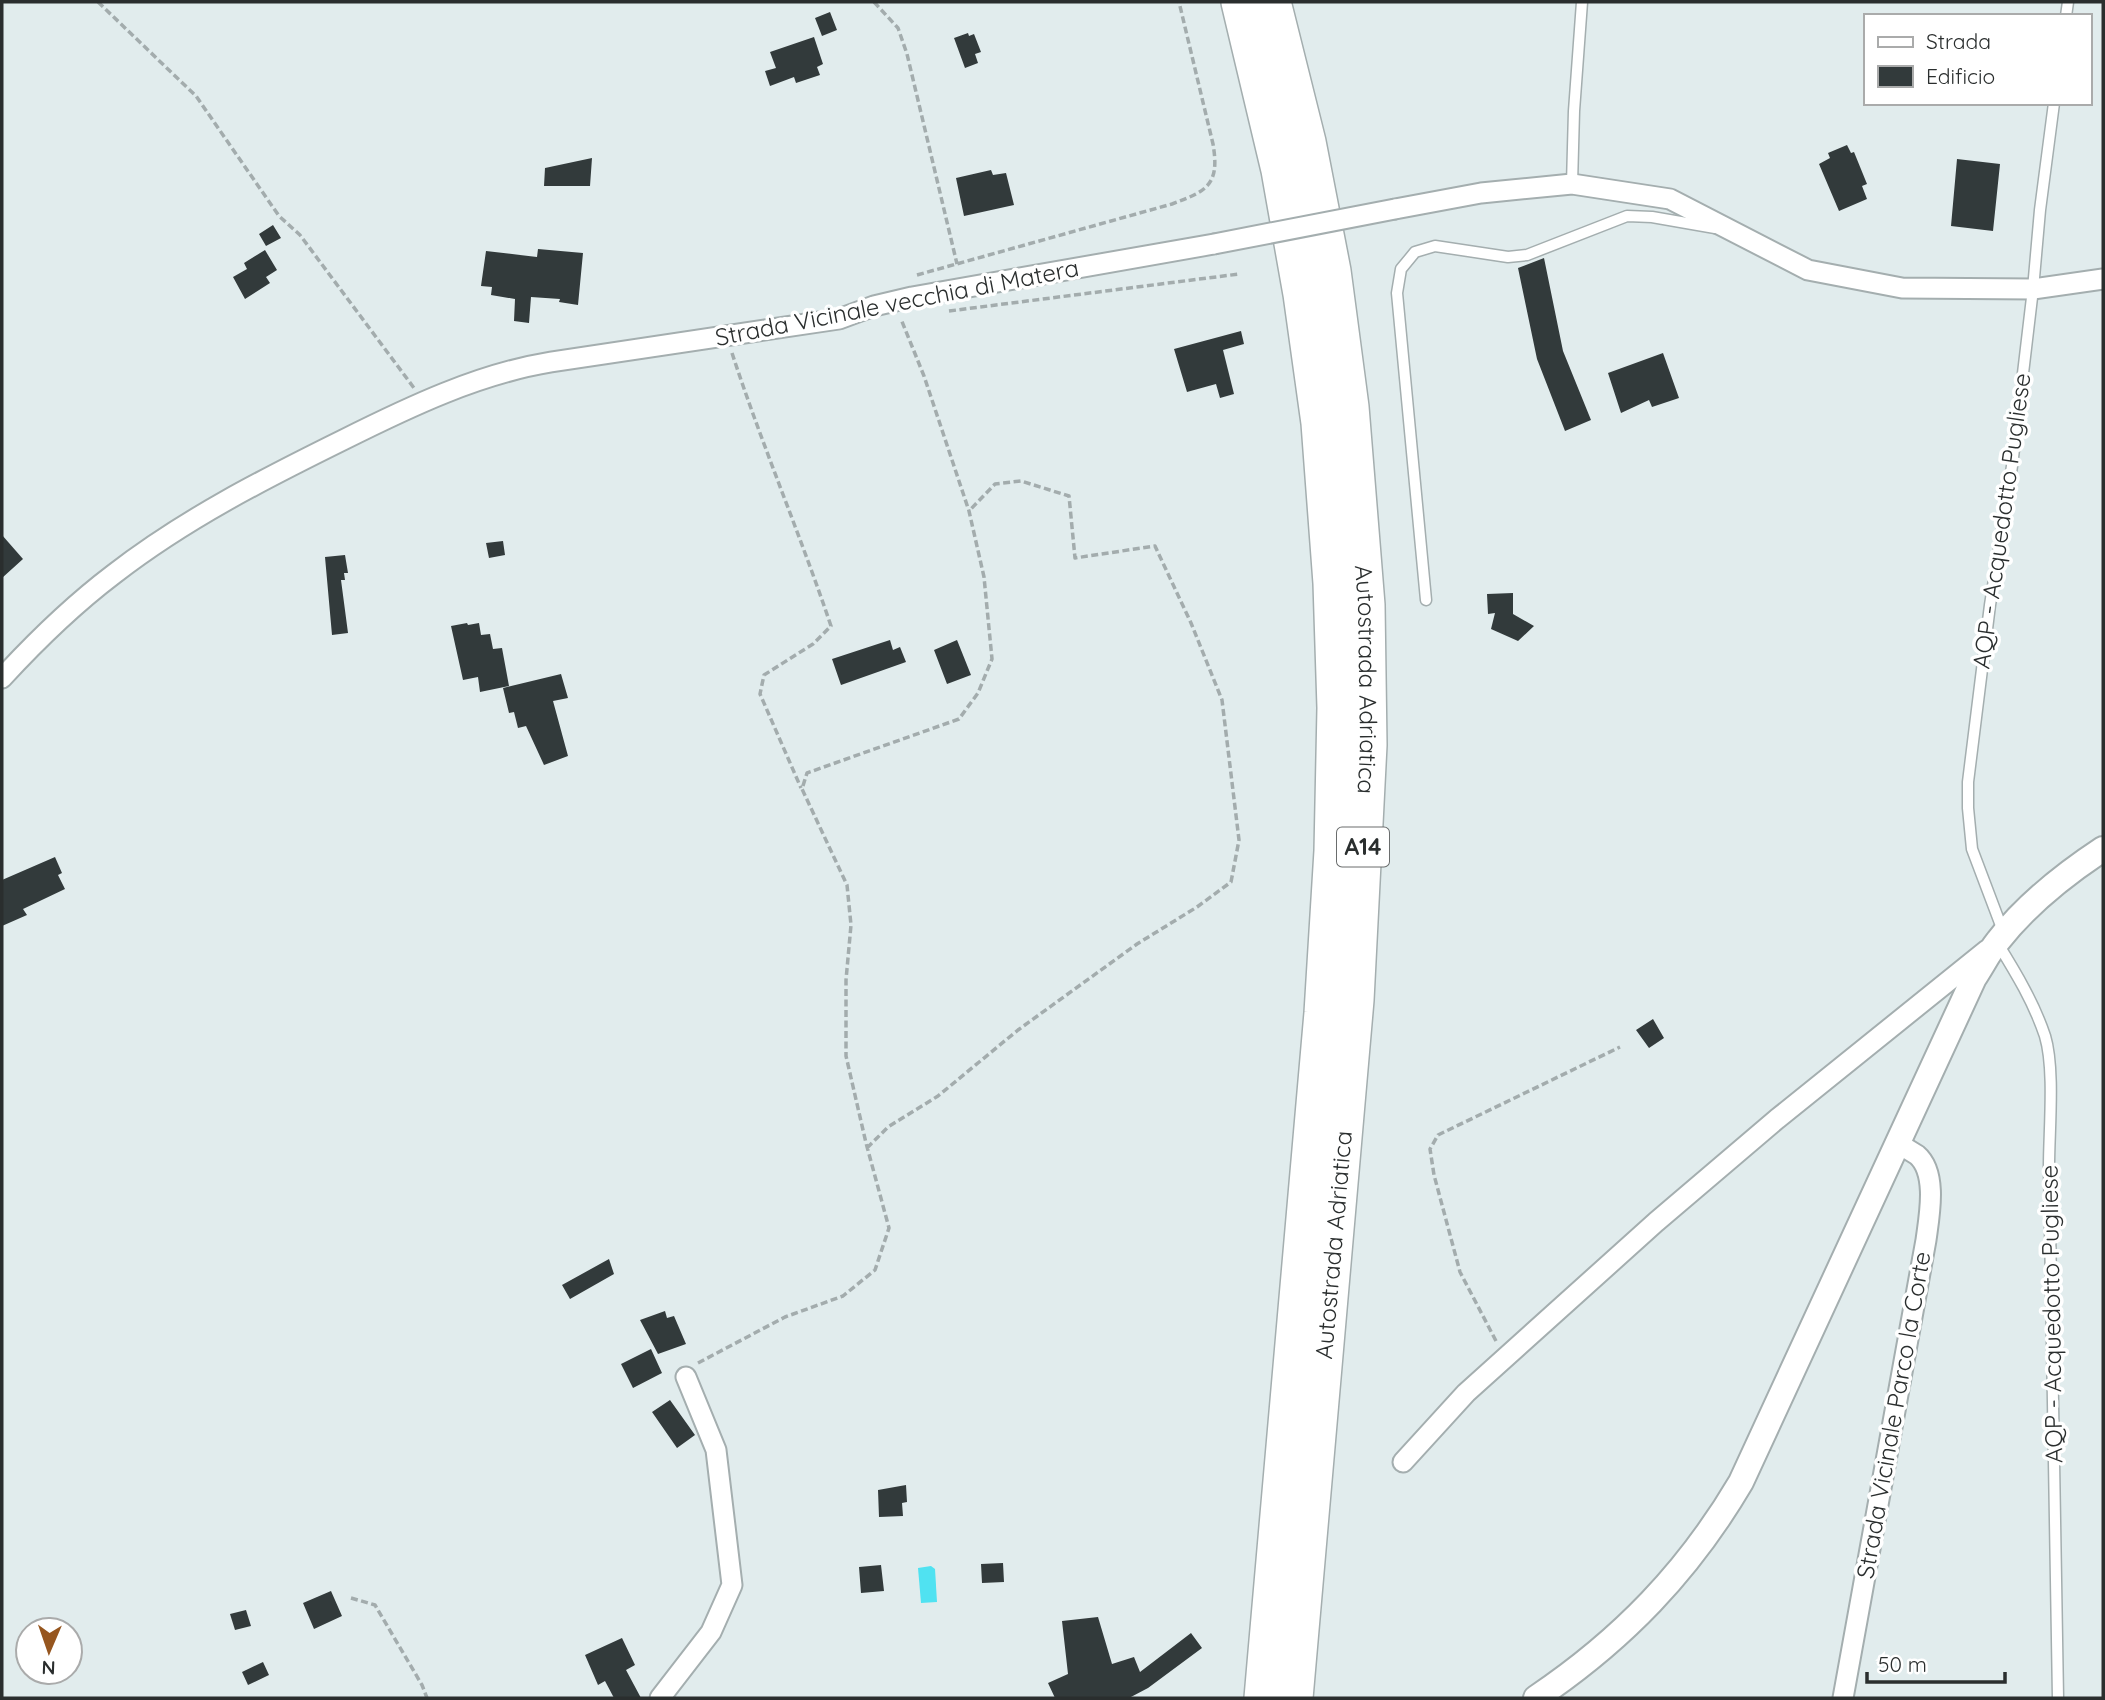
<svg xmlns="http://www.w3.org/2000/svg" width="2105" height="1700" font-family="Quicksand,sans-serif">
<rect width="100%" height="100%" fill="#e1eced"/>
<path fill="#50e2f1" d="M931,1566L935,1569L937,1602L921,1603L918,1568Z"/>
<path fill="#323a3b" d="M830,12L837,30L822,36L815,18Z
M968,33L969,36L974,34L981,52L975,54L978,63L965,68L954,38Z
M814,37L823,64L817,67L820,75L796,83L794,77L770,86L765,71L776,68L770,52Z
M1847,145L1851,153L1854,152L1867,184L1862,186L1867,199L1839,211L1819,164L1830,158L1828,153Z
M592,158L590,186H544L545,168Z
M1957,159L2000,164L1993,231L1951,226Z
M991,170L993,175L1006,173L1014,205L964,216L956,178Z
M273,225L281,238L266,246L259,234Z
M538,249L583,253L578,305L559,302L560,299L531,297L529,323L514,321L515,299L491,295L492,287L481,286L486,251L537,257Z
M265,250L277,270L266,277L270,283L245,299L233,277L247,269L244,263Z
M1544,258L1563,351L1591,420L1565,431L1537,359L1518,268Z
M1241,331L1244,344L1223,350L1234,394L1220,398L1216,384L1187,392L1174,349Z
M1663,353L1679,398L1652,407L1649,400L1621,413L1608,373Z
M2,535L23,559L2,578Z
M503,541L505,555L489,558L486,543Z
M345,555L348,573H344L345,580H341L348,633L332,635L325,557Z
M1513,593V614L1534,626L1518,641L1491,629L1495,613L1488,614L1487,594Z
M467,623L468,625L479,623L481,635L490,634L493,649L502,648L509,686L480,692L478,677L463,680L451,626Z
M890,640L893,650L900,647L906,662L841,685L832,659Z
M957,640L971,675L947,684L934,650Z
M561,674L568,698L553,701L568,756L544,765L526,726L518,728L514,712L509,713L503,688Z
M55,857L62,873L58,875L65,889L23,909L27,915L2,926V880Z
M1653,1019L1664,1038L1649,1048L1636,1030Z
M609,1259L614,1274L570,1299L562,1285Z
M665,1311L667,1318L674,1316L686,1344L658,1354L640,1320Z
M651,1349L662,1373L633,1388L621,1364Z
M670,1400L695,1435L677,1448L652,1412Z
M906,1485L907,1502L902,1503L903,1516L879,1517L878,1490Z
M1003,1563L1004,1582L982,1583L981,1564Z
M881,1565L884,1591L861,1593L859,1567Z
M331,1591L342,1616L314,1629L303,1603Z
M246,1610L251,1626L235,1630L230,1614Z
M1098,1617L1112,1664L1134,1657L1140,1672L1191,1633L1202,1648L1148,1688L1129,1698H1055L1048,1683L1068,1674L1062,1621Z
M622,1638L635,1665L626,1670L641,1698H614L605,1681L598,1685L585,1655Z
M263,1662L269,1675L248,1685L242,1672Z"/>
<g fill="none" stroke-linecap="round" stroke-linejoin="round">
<g stroke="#a4aeaf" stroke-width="13">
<path id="service" d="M2066,16L2068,2
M1572,184L1574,111L1582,2
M1426,600L1397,293L1401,269L1415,252L1435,246L1508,257L1527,255L1627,216L1652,217L1715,228
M2003,931L1972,849L1968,808V782L1990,605L2012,466L2033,289L2040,210L2054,103
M1998,944C2016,973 2034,1003 2045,1036C2055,1069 2049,1130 2049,1166L2058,1698"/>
</g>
<g stroke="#a4aeaf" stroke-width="23">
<path id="minor" d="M1395,209L1481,193L1572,184L1670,199L1808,270L1902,288L2033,289L2103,279
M2,678C37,640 73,605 114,574C185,519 264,479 343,440C409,407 478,374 551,362L839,319L874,306L912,297L1214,244
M1403,1462L1466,1393L1656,1222L1777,1119L1987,950
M660,1698L711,1632L732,1585L716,1450L686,1377
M1843,1698L1926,1240C1929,1217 1938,1173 1917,1155C1911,1151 1904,1147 1898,1144"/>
</g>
<g stroke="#a4aeaf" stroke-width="28">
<path id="tertiary" d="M1536,1698C1622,1640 1688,1572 1741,1482L1974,978C1982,966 1989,952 1998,941C2026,905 2065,874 2103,849"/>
</g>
<g stroke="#a4aeaf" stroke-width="40">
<g id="motorway">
<path d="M1240,2L1280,170L1302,294L1320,423L1332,583L1336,708L1333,851L1323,1013L1263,1698"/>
<path id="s1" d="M1272,2L1307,142L1332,271L1350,407L1366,605L1368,745L1355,1000L1294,1698"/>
</g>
</g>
<path stroke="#a3acad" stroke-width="3.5" stroke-dasharray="7 3.5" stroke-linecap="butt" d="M98,2L196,96L279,216L300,235L414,388
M874,2L898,28L907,54L957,264
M917,275L1172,204C1207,191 1220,185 1213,144L1179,2
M949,311L1239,274
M732,353C762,445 800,534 831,626L813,644L764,675L760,694L801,788
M867,1148L888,1127L938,1096L1018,1030L1137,944L1197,907L1231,882L1239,840L1222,700L1191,623L1155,546L1075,558L1069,496L1021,481L995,484L969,511
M1496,1341L1460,1272L1434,1175L1430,1149L1438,1135L1620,1047
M698,1363L785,1317L843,1296L875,1270L889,1228L866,1143L846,1056V980L851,925L847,885L802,789L807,773L959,719L978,693L992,659L984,577L969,511L924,376L901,319
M351,1598L375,1605L422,1685L427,1698"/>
<use href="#service" stroke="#fff" stroke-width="10"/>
<use href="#minor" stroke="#fff" stroke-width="19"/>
<use href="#tertiary" stroke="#fff" stroke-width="24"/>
<use href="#motorway" stroke="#fff" stroke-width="37"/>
<g stroke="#a4aeaf" stroke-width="23" stroke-linecap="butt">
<path id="minor-bridge" d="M1214,244L1395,209"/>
</g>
<use href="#minor-bridge" stroke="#fff" stroke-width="19"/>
</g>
<g text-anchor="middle" stroke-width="7" stroke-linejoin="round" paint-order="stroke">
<rect fill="#fff" stroke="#6a6d6d" stroke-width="2" x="1337" y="827.5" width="52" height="39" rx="5"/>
<g font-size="23" font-weight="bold" fill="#2a2e2e">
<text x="1363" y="855">A14</text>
</g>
<g font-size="24" fill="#2a2e2e" stroke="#fff">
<text transform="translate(897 303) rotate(-11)" y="8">Strada Vicinale vecchia di Matera</text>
<text transform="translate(2002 521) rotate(-82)" y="8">AQP - Acquedotto Pugliese</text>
<text dy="8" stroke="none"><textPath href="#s1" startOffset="686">Autostrada Adriatica</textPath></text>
<text transform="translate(1334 1245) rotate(-85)" y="8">Autostrada Adriatica</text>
<text transform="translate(2052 1314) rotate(-91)" y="8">AQP - Acquedotto Pugliese</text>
<text transform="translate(1894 1415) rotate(-80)" y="8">Strada Vicinale Parco la Corte</text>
</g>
</g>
<rect width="2105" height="1700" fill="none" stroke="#2a2e2e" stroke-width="7"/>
<rect x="1864" y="14" width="228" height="91" fill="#ffffff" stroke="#aaabab" stroke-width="2"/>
<rect x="1878" y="37" width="35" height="10" fill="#ffffff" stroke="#aaabab" stroke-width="2"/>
<text x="1926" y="49" font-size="21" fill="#2a2e2e">Strada</text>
<rect x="1878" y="66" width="35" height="21" fill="#323a3b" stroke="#aaabab" stroke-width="2"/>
<text x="1926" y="84" font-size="21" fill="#2a2e2e">Edificio</text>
<g transform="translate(49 1651) rotate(182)"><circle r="33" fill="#ffffff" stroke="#aaabab" stroke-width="2"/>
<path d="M0-5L12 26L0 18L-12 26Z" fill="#96561f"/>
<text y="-10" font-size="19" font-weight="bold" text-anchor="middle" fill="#2a2e2e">N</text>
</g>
<path d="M1867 1672v10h138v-10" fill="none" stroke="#2a2e2e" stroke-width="3.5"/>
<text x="1878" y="1672" font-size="21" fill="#2a2e2e" stroke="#ffffff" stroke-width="5" paint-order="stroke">50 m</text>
</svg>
